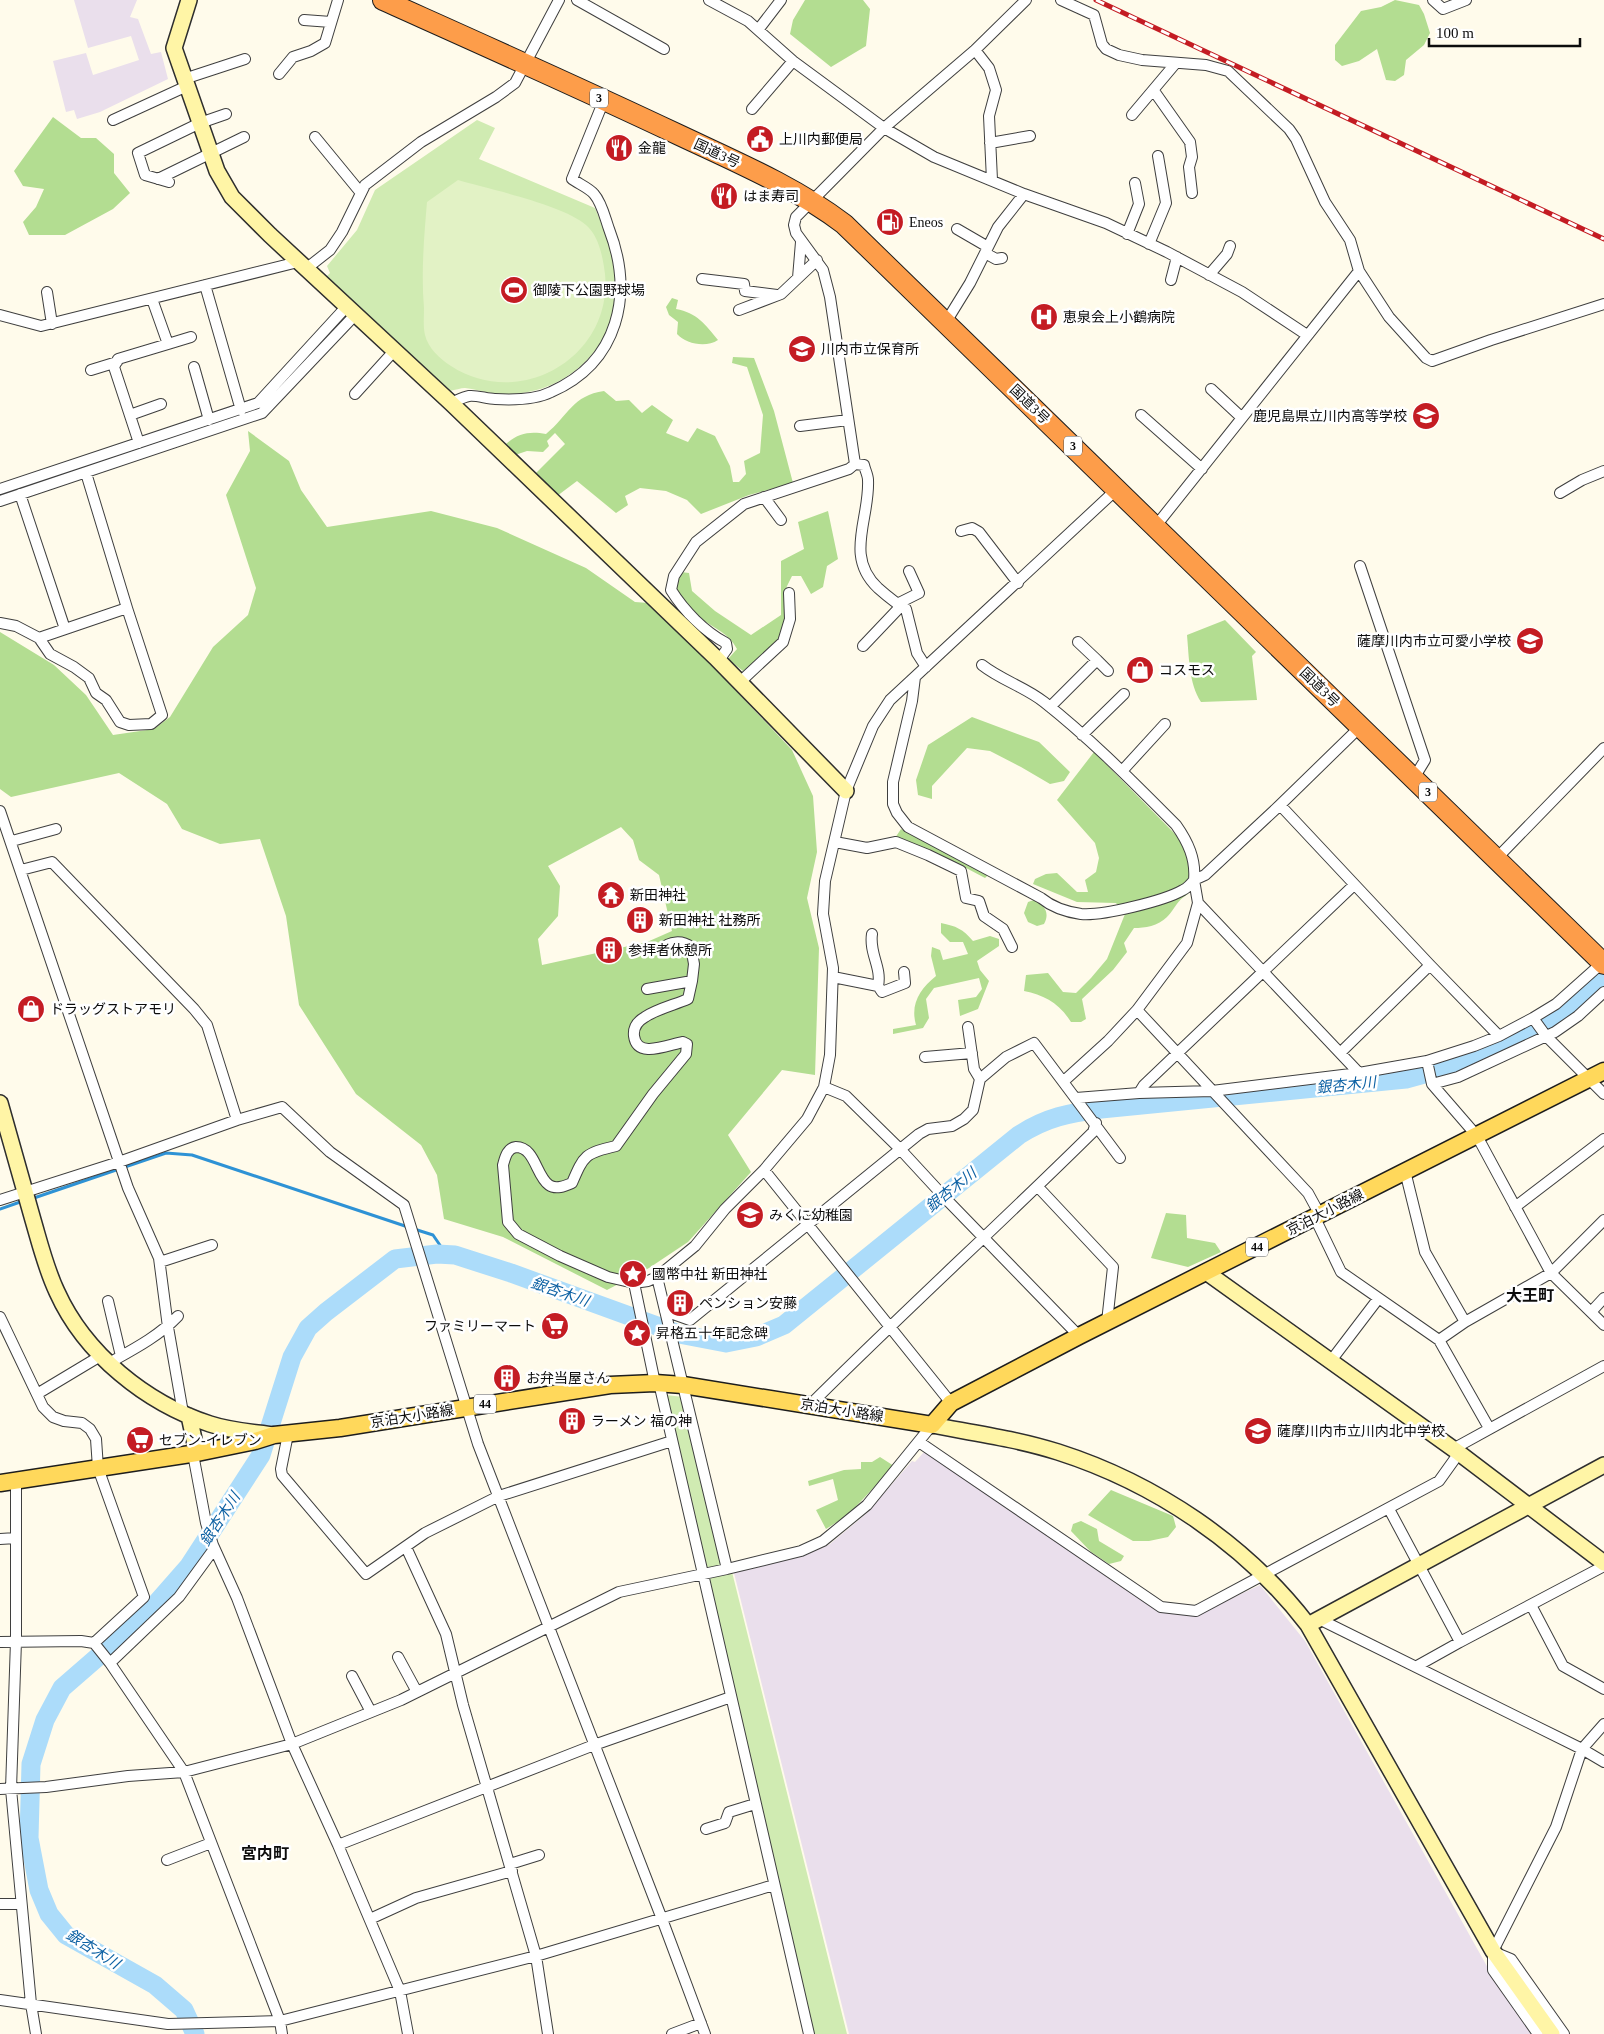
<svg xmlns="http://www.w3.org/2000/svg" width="1604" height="2034" font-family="'Times New Roman','Noto Sans JP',serif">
<rect width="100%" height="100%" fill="#fffbeb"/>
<path fill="#eadfec" d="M74,0H137L130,17L138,19L151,54L161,52L168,79L100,112L77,119L74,110L66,112L53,61L86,53L93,75L139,60L131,36L88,48Z
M924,1452L1159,1610L1196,1615L1260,1585L1305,1641L1493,1977L1533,2034H849L734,1573L804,1556L830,1544L867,1513L912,1461L915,1462Z"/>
<path fill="#d0ebb2" d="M477,120L495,128L479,159L595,208C605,232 616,255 617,281C620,337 577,386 522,393C513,394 501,395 492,393C483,392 474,389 465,388C461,388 455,390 450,391L326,277L330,273L327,266L357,230L375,190Z
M666,1395L683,1397L722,1565L708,1568L705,1566Z
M732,1572L847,2034H811L708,1579Z"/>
<path fill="#b3dd91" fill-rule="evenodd" d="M805,0H863L870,9L866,46L831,67L790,34L793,20Z
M1395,0L1419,5L1424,14L1430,33L1424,45L1406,60L1404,75L1395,81L1386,80L1377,49L1359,61L1342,66L1335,60V45L1361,11L1381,7Z
M53,117L81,138H96L114,154V173L130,193L113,209L65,235H29L23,222L36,207L44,189L23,186L14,171Z
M672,298L678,300L676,309C697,313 705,324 718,340C706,348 686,344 677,334L678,322L669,315L666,307Z
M733,357L754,358L774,411L793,483L749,495L701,514L687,500L666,491L640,488L625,496L628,505L616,513L577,481L557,496L535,474L565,444L555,433L547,441L549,446L543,452L527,451L515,455L506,444C518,433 530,431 546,434C568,416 573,395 604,391L616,401L629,400L642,413L652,405L673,420L666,433L688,442L697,428L715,436L730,466L733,482H739L746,474L744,461L760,453L763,415L747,367L732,363Z
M248,431L289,461L301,490L327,527L431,511L497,528L586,568L635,602L662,604L719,673L792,750L813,796L817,852L807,898L819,948L815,1075L782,1070L728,1135L751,1172L688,1242L649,1268L607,1290L503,1237L444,1219L437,1175L421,1145L356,1094L299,1005L286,916L260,839L220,844L182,829L167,804L119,773L11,797L0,789V632L54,665L86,695L113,735L154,729L170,717L213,647L248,615L256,588L226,495L250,451ZM621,827L633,840L639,860L659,875L672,931L647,942L542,965L538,939L558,916L560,886L548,866Z
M828,511L838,559L827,566L823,587L811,594L801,576H792L786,588V616L779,640L743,671L728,659L737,649C729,634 716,629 703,620C694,613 686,602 677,594V583L681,572L689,573L692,591L715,611L751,635L781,615V561L804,549L798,522Z
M1225,620L1256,652L1252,656L1257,700L1201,702C1189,684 1189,657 1187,635Z
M972,717L1039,742L1070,772L1064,781L1050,784L1021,767L990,751L967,748L932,786V799L918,795L916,780L928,745Z
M1094,752L1181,840L1191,871L1188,894C1176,901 1176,908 1167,917C1158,926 1145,928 1134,928L1124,943L1127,952L1113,970L1082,999L1086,1019L1081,1022H1071C1059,1003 1044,995 1024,991L1026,975L1048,973L1063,992L1076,993L1091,978L1107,959L1125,914L1116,903L1077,902L1033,884L1035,879L1046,874L1057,873L1077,892H1088L1085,880L1096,872L1099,858L1095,843L1057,800Z
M901,829L988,875L985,878L951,860L895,838Z
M1034,900C1045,905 1050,913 1044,924L1037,926L1028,922L1024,913L1028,902Z
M941,923C956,926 963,929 973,941L990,936L999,939V946L977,961L980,970L989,981L978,1009L960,1016L958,1000L976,997L982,989L979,978L934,988L926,999L929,1018L923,1028L893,1034V1029L916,1025C910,1004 920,989 936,976L931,956L932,947L940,950L943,960L968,954L963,942H950L941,933Z
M1166,1213L1186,1215L1187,1238L1215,1243L1221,1252L1188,1267L1151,1258Z
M880,1457L894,1466L848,1515L826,1529L816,1510L838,1500L833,1479L809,1486L808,1481L844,1470L861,1469V1462H872Z
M1111,1490L1173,1516L1176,1527L1168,1537L1149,1541H1133L1088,1515Z
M1081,1521L1097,1529L1099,1541L1124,1556L1121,1561L1109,1564L1091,1552L1071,1531L1073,1524Z"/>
<path fill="#e2f2c5" d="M458,180C489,189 564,205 586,225C599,236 603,258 605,274C613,357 520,411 451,366C440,359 428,348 425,335C423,326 424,317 424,308C421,273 424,238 427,202Z"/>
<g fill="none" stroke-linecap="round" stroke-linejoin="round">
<path stroke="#2e92d5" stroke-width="3" d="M31,1199L166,1153L192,1155L408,1227
M0,1209L23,1201
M414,1229L433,1235L446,1254L455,1255"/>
<path stroke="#acdcfa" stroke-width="19" d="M195,2034L184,2010L155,1985L66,1935L49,1914L39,1890L29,1838L31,1764L45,1720L62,1688L146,1615L189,1566L261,1455L292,1357L308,1328L326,1312L395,1259L437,1254L455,1255L511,1273L679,1334L726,1343L756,1337L784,1325L1019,1135C1047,1117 1069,1113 1101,1109L1406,1079L1471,1061L1495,1051L1554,1019L1604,976"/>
<g stroke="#3f3f3f" stroke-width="12">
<path id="street" d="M577,0L664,49
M709,0L748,21L793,61L884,128L934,157L1024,194L998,227L970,283L946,322
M1061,0L1094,15L1102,44L1106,49L1119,55L1142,60L1206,65L1228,71L1289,129L1296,139L1325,202L1350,240L1359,271L1389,317L1426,358L1432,361L1491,340L1604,304
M1433,0L1443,9L1466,0
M304,20L331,22
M758,30L781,0
M975,50L989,68L996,90L989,116L992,180
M279,74L293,57L311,51L325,43L338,0
M184,79L245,59
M1154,91L1190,142L1192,157L1189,167L1192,193
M752,109L793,61
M1132,115L1175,64
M113,120L187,86
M315,137L361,193
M990,143L1030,136
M158,179L244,137
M169,182L145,175L138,153L200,123L226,114
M1024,194L1106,223L1167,252L1242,292L1307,335
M957,229L988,247
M1127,234L1139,204L1135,183
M1149,244L1166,203L1158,156
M985,253L996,259L1002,258
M307,268L330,250L342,232L365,185L421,142L496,97L515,83L559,0
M1209,275L1227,254L1230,246
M798,278L801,242
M702,279L744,284L745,291L777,295
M1171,280L1177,257
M205,285L241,410
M47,292L52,324
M739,310L781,294L817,260
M0,315L41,326L298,262
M168,344L191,337
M194,367L209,420
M91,370L117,362
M1211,389L1241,417
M355,394L394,351
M451,403C456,401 463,397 469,396C477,395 487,399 495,399C512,400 535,400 551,392C619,362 634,294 609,229C605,218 602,203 594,194C589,188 579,184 572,179L604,100
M130,415L161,404
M1141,415L1202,469
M800,426L848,420
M139,443L114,367L118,359L168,344L152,299
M855,464L864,465C865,470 868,475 868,480C870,519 844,556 878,588C887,596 895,603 906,609L917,653L926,667
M0,489L258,403L347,306
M1560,493L1582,480L1604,471
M20,494L65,629
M764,497L781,520
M0,501L262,413L355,315
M1155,527L1359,271
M961,531L972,528L979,532L1018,583
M1360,566L1425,760L1414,778
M897,604L919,593L909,571
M0,623L16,626L39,638L127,608L86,473
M39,638L50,654L74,667L89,678L96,693L106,700L120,722L129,725L151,724L162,715L127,608
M1078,642L1097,660
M863,646L901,606
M719,660L727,649L726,643C705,632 684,611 671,590L674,576L696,542L744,504L849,469L855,464L830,297L823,270L796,233L794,225L796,217L884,128L975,50L1026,0
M915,677L912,701L893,782V804L897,813L908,827L1041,898C1052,907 1067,912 1081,914C1102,916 1164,901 1183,890C1187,888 1191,884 1194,880C1196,859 1188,842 1176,825C1134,783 1091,739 1044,702C1025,687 1001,680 982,665
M740,682L783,642L790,619L789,593
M1050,707L1097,660L1108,671
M1082,735L1124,694
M1122,771L1165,724
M1280,805L1430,965L1499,1036
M0,811L128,1188L159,1258L168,1327L183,1413
M12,841L56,829
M835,842L867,848L896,842L928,855L961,871L966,898L979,901L984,916L1003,929L1012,947
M1497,858L1604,748
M21,870L52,862L194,1009L207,1025L237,1120
M1198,903L1359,1073
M872,934C869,954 882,967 878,986
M661,949C670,941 682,940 691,947L694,964L692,981
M833,977L878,986L882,992L905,983L904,972
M647,989L692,981L688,999C674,1005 657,1009 645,1017C638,1021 633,1027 634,1036C637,1059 667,1045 683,1042L687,1044L686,1054L653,1094L616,1146C585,1153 584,1155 572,1183C565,1186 556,1190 549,1185C536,1176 535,1147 516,1147C507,1148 505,1158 503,1165L508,1222L518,1234L560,1256L608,1277L634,1283L648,1281L657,1277L695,1246L725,1209L764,1170L807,1119L824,1087L830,1055L833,968L823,914L825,881L846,791L873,726L890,700L1117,489
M1137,1010L1308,1193L1320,1215
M1533,1018L1546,1036L1604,1094
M968,1027L974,1069L980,1079
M1340,1053L1430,965
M925,1057L972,1053
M1427,1061L1432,1084L1477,1136L1551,1273L1604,1325
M1064,1081L1108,1041L1137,1010L1187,943L1198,903L1194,880L1205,875L1280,805L1361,726
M1432,1084L1458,1077L1555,1032L1578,1016L1604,992
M824,1087L846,1096L900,1149L948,1201L1079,1336
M1139,1093L1144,1085L1354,885
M1076,1098L1139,1093L1212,1091L1359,1073L1427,1061L1474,1046L1499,1036L1533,1018L1556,1004L1602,963
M764,1170L951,1403
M1405,1171L1425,1252L1465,1322
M1038,1187L1113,1267L1107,1322
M0,1200L119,1162L237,1120L282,1107L330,1152L404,1205L478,1444L662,1919L705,2034
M1515,1207L1604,1139
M1315,1218L1341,1272L1439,1340L1489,1428
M160,1262L212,1245
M657,1277L727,1569
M634,1283L655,1383
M108,1301L121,1356
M665,1311L690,1320L919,1134L928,1129L952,1126L964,1119L973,1110L980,1079L1006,1057L1034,1043L1120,1158
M1591,1312L1604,1298
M0,1317L43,1407L53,1417L64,1421L82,1423L90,1429L96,1439L98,1468L144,1597L94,1643
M1439,1340L1465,1322L1551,1273L1604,1220
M1330,1362L1378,1299
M109,1363C134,1349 159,1336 178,1316
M659,1383L809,2034
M37,1394L102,1355
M810,1405C903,1312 1000,1224 1093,1132L1096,1123
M288,1434L281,1469L282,1475L366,1574L425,1533L499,1496L672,1441
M919,1442L1161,1607L1196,1611L1439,1481L1459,1453
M1453,1449L1604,1366
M193,1454L206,1523L213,1545L237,1598L292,1744L338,1845L400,1991L408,2034
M16,1480V1641L11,1789L31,2004L36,2034
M1389,1509L1460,1642
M0,1539L16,1538
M406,1547L446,1634L463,1705L536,1956L548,2034
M1531,1605L1563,1666L1604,1689
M1319,1619L1582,1749L1604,1762
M0,1642L81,1641L94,1643L110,1663L184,1772L280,2021L282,2034
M398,1657L417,1692
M110,1663L179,1597L214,1549
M1417,1666L1460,1642L1604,1566
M352,1676L371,1712
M0,1789L46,1787L128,1776L184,1772L292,1744L401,1700L619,1592L727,1569L801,1551L823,1541L867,1505L932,1425
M706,1829L725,1823L729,1812L755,1804
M338,1845L594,1745L731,1697
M167,1860L211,1843
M510,1864L539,1855
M0,1904H21
M370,1919L416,1898L512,1871
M1494,1952L1511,1959L1564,2034
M0,2000L168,2024L280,2021L536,1956L774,1885
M672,2034L701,2023
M1538,2034L1493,1970V1951L1556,1827L1582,1749L1604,1724"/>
</g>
<g stroke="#2e2e2e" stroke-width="18">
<path id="secondary" d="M189,0L174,48L217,171L232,197L270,235L451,403L715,657L846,791
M0,1103C11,1142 22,1181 33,1220C40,1244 46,1269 57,1292C85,1354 146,1403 210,1424C231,1431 253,1432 274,1435
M1206,1272L1459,1453L1604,1563
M189,1416L197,1453
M932,1425C974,1433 1017,1439 1058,1452C1155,1483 1246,1544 1308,1625L1493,1951L1552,2034
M1308,1625L1604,1465"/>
</g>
<g stroke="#1d1d1d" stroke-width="19">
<path id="primary" d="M0,1483L197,1453L255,1441L274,1435L340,1428L610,1385L655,1383L683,1385L932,1425L951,1403L1079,1336L1604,1071"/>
</g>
<g stroke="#1d1d1d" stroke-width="22">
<path id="highway" d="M383,0C481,44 580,88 677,134C734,161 794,186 844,224L1604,964"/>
</g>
<use href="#street" stroke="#fff" stroke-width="10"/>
<use href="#secondary" stroke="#fff5a6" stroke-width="15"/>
<use href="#primary" stroke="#ffd85b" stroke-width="16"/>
<use href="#highway" stroke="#fd9d4a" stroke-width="20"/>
<g stroke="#c41c23" stroke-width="5">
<path id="rail" d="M1096,0L1604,239"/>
</g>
<use href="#rail" stroke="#fff" stroke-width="3" stroke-dasharray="9" stroke-linecap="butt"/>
</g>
<defs>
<g id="civic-disc" transform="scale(1.4375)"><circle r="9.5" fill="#c41c23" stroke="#fff"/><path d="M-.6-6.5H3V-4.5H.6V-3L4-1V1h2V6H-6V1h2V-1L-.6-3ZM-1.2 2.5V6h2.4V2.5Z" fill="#fff"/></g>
<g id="restaurant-disc" transform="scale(1.4375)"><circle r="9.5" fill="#c41c23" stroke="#fff"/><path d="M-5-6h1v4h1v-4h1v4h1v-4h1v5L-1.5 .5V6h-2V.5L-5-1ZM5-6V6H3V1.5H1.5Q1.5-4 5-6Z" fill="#fff"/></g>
<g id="fuel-disc" transform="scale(1.4375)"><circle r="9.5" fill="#c41c23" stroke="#fff"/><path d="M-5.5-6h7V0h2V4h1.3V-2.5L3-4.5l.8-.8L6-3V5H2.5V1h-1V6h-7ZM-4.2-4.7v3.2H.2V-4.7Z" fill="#fff"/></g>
<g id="stadium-disc" transform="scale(1.4375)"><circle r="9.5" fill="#c41c23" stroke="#fff"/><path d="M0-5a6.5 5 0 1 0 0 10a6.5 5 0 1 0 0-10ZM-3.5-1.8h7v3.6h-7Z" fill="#fff"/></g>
<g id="hospital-disc" transform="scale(1.4375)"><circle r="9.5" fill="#c41c23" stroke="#fff"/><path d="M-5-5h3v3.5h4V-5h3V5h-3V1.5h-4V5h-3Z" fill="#fff"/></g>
<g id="school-disc" transform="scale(1.4375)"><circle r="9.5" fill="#c41c23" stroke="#fff"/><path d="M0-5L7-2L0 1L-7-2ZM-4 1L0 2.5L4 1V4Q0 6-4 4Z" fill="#fff"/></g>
<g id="shop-disc" transform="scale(1.4375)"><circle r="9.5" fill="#c41c23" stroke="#fff"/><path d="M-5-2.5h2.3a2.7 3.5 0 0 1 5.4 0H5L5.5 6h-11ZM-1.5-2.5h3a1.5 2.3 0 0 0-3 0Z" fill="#fff"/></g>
<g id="temple-disc" transform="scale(1.4375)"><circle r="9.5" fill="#c41c23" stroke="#fff"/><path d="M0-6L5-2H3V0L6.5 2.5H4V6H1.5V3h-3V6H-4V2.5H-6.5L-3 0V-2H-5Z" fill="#fff"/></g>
<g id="building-disc" transform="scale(1.4375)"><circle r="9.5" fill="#c41c23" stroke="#fff"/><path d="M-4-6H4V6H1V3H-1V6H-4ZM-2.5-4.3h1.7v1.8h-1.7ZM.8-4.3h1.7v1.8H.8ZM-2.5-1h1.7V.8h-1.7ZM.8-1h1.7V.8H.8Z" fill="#fff"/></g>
<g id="sight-disc" transform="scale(1.4375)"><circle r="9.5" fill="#c41c23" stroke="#fff"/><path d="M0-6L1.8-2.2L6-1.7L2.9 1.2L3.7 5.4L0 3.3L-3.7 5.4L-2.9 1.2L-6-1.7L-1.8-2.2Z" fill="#fff"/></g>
<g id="supermarket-disc" transform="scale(1.4375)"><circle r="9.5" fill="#c41c23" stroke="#fff"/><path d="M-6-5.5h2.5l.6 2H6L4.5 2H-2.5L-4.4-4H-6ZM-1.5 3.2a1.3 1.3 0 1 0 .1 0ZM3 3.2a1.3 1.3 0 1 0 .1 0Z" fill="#fff"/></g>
</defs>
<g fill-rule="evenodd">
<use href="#civic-disc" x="760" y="139"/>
<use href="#restaurant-disc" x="619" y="148"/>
<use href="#restaurant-disc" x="724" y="196"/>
<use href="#fuel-disc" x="890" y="222"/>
<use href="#stadium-disc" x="514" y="290"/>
<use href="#hospital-disc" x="1044" y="317"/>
<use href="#school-disc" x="802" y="349"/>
<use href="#school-disc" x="1426" y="416"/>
<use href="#school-disc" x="1530" y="641"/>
<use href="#shop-disc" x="1140" y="670"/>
<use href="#temple-disc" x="611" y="895"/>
<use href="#building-disc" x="640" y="920"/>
<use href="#building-disc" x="609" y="950"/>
<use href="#shop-disc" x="31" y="1009"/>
<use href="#school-disc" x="750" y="1215"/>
<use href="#sight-disc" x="633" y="1274"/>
<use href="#building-disc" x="680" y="1303"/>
<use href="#supermarket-disc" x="555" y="1326"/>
<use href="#sight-disc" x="637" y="1333"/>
<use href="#building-disc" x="507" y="1378"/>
<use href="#building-disc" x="572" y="1421"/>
<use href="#school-disc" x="1258" y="1431"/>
<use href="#supermarket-disc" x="140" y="1440"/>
</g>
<g text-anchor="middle" stroke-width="5" stroke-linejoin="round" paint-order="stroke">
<g fill="#fff" stroke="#555" stroke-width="1">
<rect x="590" y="88.5" width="18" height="19" rx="4"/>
<rect x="1064" y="436.5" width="18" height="19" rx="4"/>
<rect x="1419" y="782.5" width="18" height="19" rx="4"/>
<rect x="1246" y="1237.5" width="22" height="19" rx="4"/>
<rect x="474" y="1394.5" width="22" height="19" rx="4"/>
</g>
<g font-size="12" font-weight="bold" fill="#0c0c0c">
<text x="599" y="102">3</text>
<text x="1073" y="450">3</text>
<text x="1428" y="796">3</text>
<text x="1257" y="1251">44</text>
<text x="485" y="1408">44</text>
</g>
<g font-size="14" fill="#0c0c0c" stroke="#fff" text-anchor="start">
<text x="779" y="144">上川内郵便局</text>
<text x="638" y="153">金龍</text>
<text x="743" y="201">はま寿司</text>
<text x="909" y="227">Eneos</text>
<text x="533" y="295">御陵下公園野球場</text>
<text x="1063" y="322">恵泉会上小鶴病院</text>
<text x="821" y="354">川内市立保育所</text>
<text x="1407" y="421" text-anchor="end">鹿児島県立川内高等学校</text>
<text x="1511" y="646" text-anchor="end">薩摩川内市立可愛小学校</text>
<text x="1159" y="675">コスモス</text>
<text x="630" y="900">新田神社</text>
<text x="659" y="925">新田神社 社務所</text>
<text x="628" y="955">参拝者休憩所</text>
<text x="50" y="1014">ドラッグストアモリ</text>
<text x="769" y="1220">みくに幼稚園</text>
<text x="652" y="1279">國幣中社 新田神社</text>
<text x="699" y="1308">ペンション安藤</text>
<text x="536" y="1331" text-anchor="end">ファミリーマート</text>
<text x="656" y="1338">昇格五十年記念碑</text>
<text x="526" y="1383">お弁当屋さん</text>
<text x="591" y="1426">ラーメン 福の神</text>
<text x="1277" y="1436">薩摩川内市立川内北中学校</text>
<text x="159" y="1445">セブン-イレブン</text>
</g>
<g font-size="14" fill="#0c0c0c" stroke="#fff">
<text transform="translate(717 153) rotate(25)" y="5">国道3号</text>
<text transform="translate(1030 404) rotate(44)" y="5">国道3号</text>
<text transform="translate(1320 687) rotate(44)" y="5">国道3号</text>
<text transform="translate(1325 1212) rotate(-27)" y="5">京泊大小路線</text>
<text transform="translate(842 1410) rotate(9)" y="5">京泊大小路線</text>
<text transform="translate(412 1416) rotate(-9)" y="5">京泊大小路線</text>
</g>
<g font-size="15" font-style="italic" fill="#0e62a4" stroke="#fff">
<text transform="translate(1346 1085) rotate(-6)" y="5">銀杏木川</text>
<text transform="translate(951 1190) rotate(-39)" y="5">銀杏木川</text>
<text transform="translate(560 1292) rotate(19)" y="5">銀杏木川</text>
<text transform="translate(220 1519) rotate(-57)" y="5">銀杏木川</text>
<text transform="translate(93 1949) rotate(32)" y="5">銀杏木川</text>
</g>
<g font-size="16" font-weight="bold" fill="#0c0c0c" stroke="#fff">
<text x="1530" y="1301">大王町</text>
<text x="265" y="1859">宮内町</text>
</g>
</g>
<path d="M1429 38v8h151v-8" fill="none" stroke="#0c0c0c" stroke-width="2.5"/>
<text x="1436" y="38" font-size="15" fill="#0c0c0c" stroke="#ffffff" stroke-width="4" paint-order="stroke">100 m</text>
</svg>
